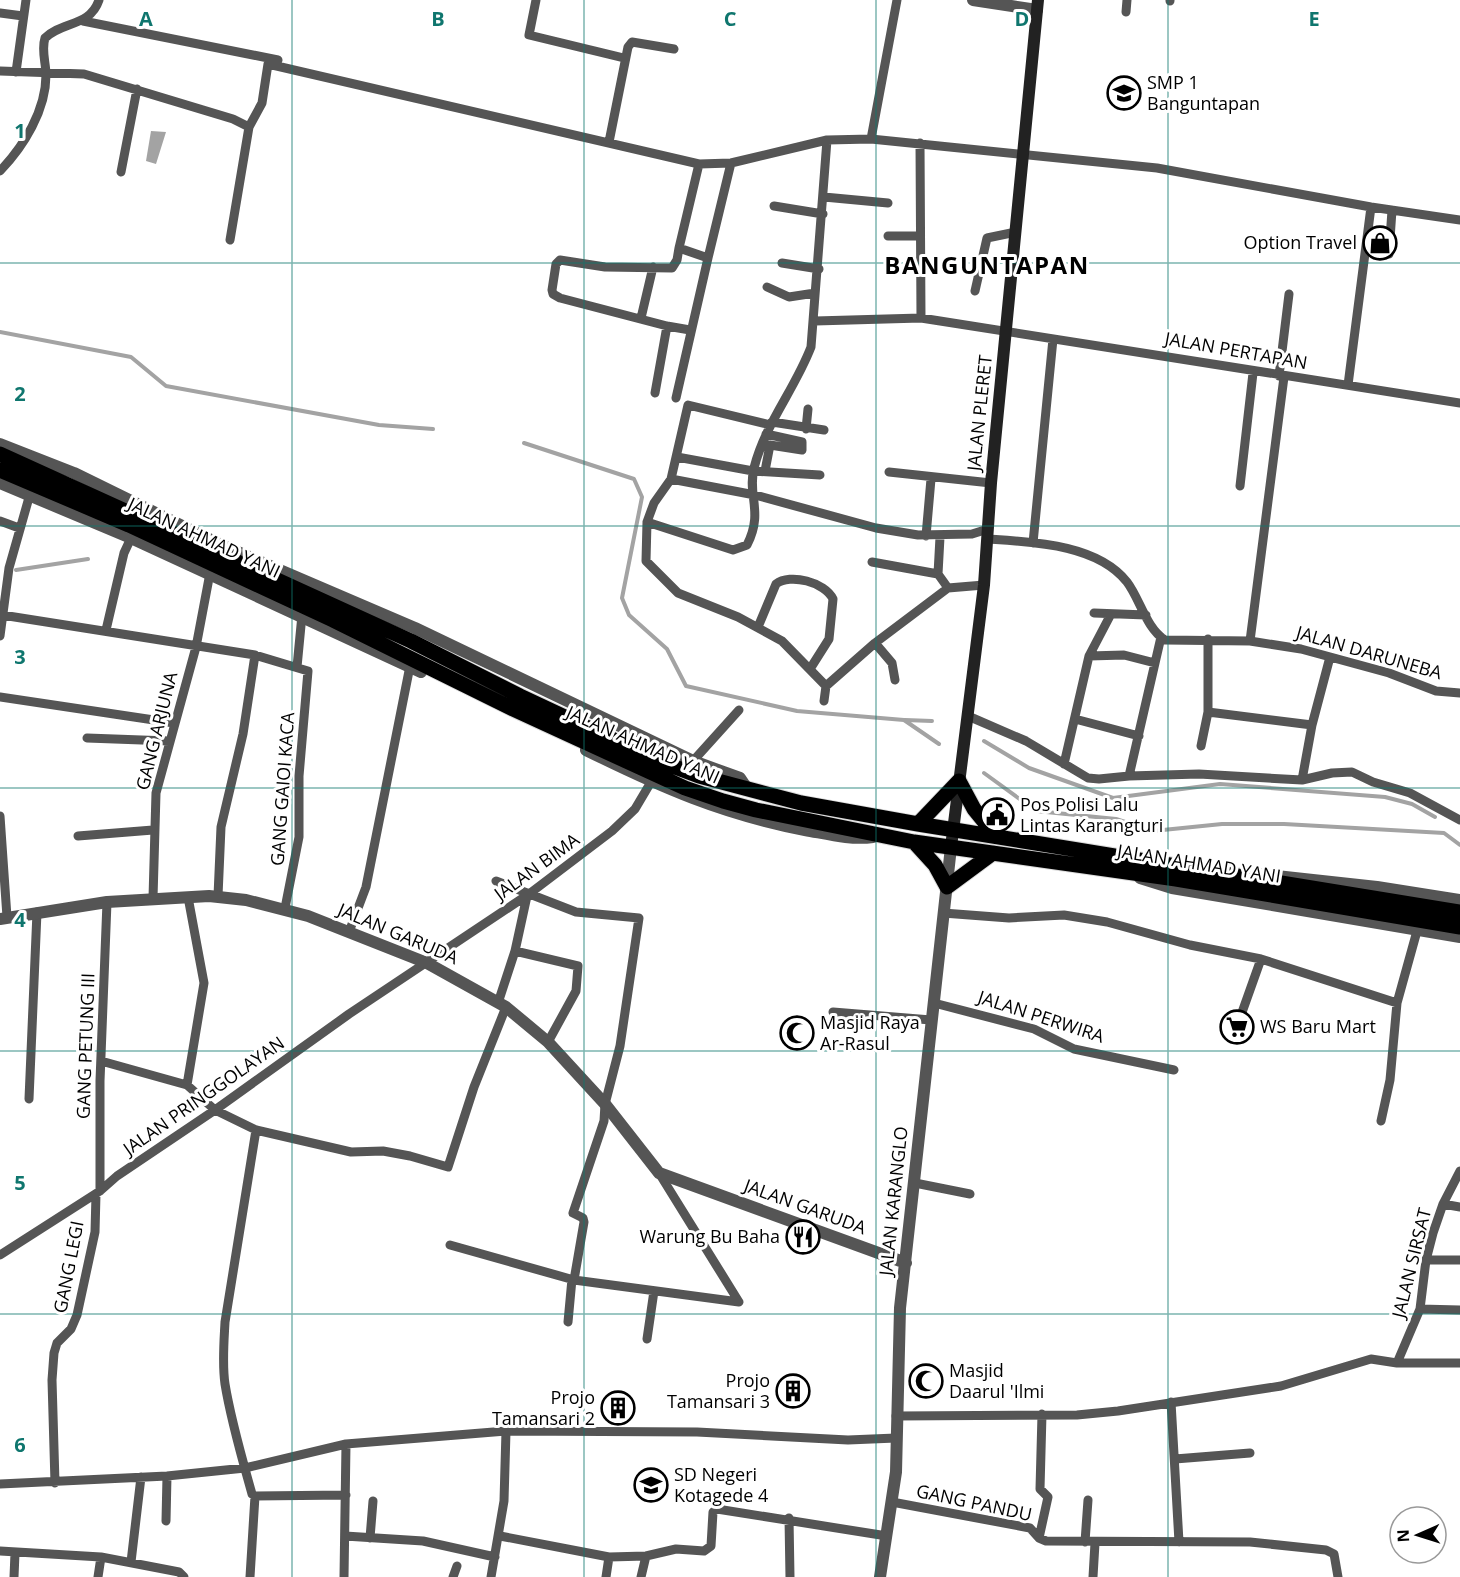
<svg xmlns="http://www.w3.org/2000/svg" width="1460" height="1577" font-family="'Open Sans',sans-serif">
<rect width="100%" height="100%" fill="#fff"/>
<path fill="#a3a3a3" d="M151,131L166,132L156,164L146,161Z"/>
<g fill="none" stroke-linecap="round" stroke-linejoin="round">
<path stroke="#a3a3a3" stroke-width="4" d="M0,332L131,357L166,386L379,425L433,429
M524,443L634,479L642,497L622,598L629,615L667,649L686,686L797,711L904,720L939,744
M16,570L88,559
M905,720L932,721
M984,741L1029,768L1113,798L1220,784L1385,797L1412,804L1435,817
M984,773L1036,811L1116,819L1153,831L1222,824H1284L1444,833L1460,845"/>
<g stroke="#dbdbdb" stroke-width="17">
<path id="trunk" d="M0,454L411,641L520,696L659,761L699,776L801,803L918,824L1460,912
M0,470L129,525L333,620L513,709L685,788L723,801L756,810L914,842L1176,879L1460,927
M918,824L959,781L974,809L996,836
M914,842L935,865L947,887L993,853"/>
</g>
<path stroke="#555" stroke-width="9" d="M536,0L529,35L624,58
M1170,1V0
M1126,12L1127,0
M0,13L23,16
M83,21L278,60
M0,71L84,74L233,119L249,127L230,240
M16,72L26,0
M249,127L262,103L268,64L699,164L731,163L827,140L871,139L1157,168L1371,207L1460,220
M871,139L897,0
M609,142L628,47L632,42L674,49
M920,143L921,318
M0,171C24,146 46,110 46,75C46,63 41,50 45,38C62,21 90,27 99,0
M121,172L137,89
M824,197L888,203
M774,206L823,214
M888,236H919
M679,248L677,260L672,268L605,267L560,260L556,264L552,290L553,294L560,298L667,326L690,330
M1389,254L1392,210
M708,258L731,163
M782,263L819,269
M767,287L789,297L815,293
M975,291L987,238L1016,232
M641,318L653,267
M815,321L921,318L1460,403
M1279,376L1289,294
M1348,385L1371,207
M655,393L667,326
M676,398L708,258L679,248L699,164
M772,422L824,430
M771,425L688,405L671,479L654,503L647,522L646,561L678,593L738,617L782,641L826,686L875,643L948,588L984,585
M806,429L808,409
M677,457L753,471L820,475
M765,471L770,445L802,450V442L766,434
M889,472L991,483
M671,479L755,495L876,528L918,535L972,534L988,529
M1240,486L1253,373
M0,521L19,528
M647,522L733,550L747,545C764,512 747,495 754,468C765,424 795,389 811,347L827,140
M926,536L931,479
M940,537L938,574L948,588
M988,539C1032,542 1097,544 1127,582C1140,599 1146,628 1165,640L1250,641L1301,649L1389,673L1436,691L1460,693
M1033,543L1053,339
M872,562L938,574
M1094,613L1146,615
M2,615L255,655L308,671L299,776V837L285,908
M758,627L776,584C790,573 825,582 833,599L829,639L810,669
M106,630L124,553L131,538
M0,636L9,568L30,494
M1250,641L1284,377
M875,643L892,663L895,680
M1089,656L1111,614
M297,667L302,615
M0,697L174,723
M824,701L826,686
M1208,712L1312,725
M968,716L1026,741L1088,778L1099,779L1129,776L1161,637
M1075,719L1139,736
M87,738L169,741
M1201,746L1208,712V639
M693,761L739,710
M1064,764L1089,656L1124,655L1155,663
M1129,776L1199,774L1302,780L1312,725L1330,657
M1302,780L1332,773L1352,772L1373,782L1410,793L1460,820
M0,816L7,917
M78,836L153,830
M496,881L576,912L639,918L620,1046L605,1104L604,1121L573,1213L583,1218L584,1222L574,1280
M218,896L221,827L243,734L255,655
M153,898L156,793L196,647L210,573
M943,913L1009,918L1064,915L1107,922L1190,945L1261,959L1397,1003
M349,932L366,887L410,666
M515,951L578,966L576,991L548,1042
M498,1003L515,951L527,896
M934,1003L1034,1029L1074,1049L1174,1070
M833,1012L931,1020
M1240,1018L1261,959
M101,1061L187,1085L215,1110L256,1130L351,1152L383,1151L410,1156L448,1167L474,1087L506,1007
M187,1085L204,983L188,897
M29,1099L37,912
M1381,1121L1390,1080L1397,1003L1417,931
M256,1130L225,1322C224,1342 222,1364 225,1384C231,1421 242,1458 252,1494L255,1496L346,1495
M659,1173L739,1302
M915,1183L970,1194
M100,1191V1081L107,902
M1443,1204L1460,1207
M450,1245L574,1280L739,1302
M0,1255L100,1191L117,1176L215,1110L349,1014L529,894L612,831L635,809L651,782
M1426,1260H1460
M1420,1309L1460,1310
M568,1322L572,1279
M647,1339L654,1291
M1397,1363L1420,1309L1426,1260L1433,1233L1443,1204L1460,1171
M1171,1402L1179,1542
M896,1416L1077,1415L1118,1411L1281,1386L1371,1359L1397,1363H1460
M1175,1459L1250,1453
M55,1483L52,1380L54,1353L57,1343L71,1329L77,1315L95,1232L96,1194
M0,1484L167,1476L245,1468L346,1444L506,1431L697,1432L848,1440L896,1438
M892,1502L1030,1528L1039,1538L1046,1541L1250,1542L1326,1550L1334,1554L1338,1577
M789,1518L790,1577
M166,1521L167,1476
M345,1536L423,1541L495,1557
M500,1536L609,1557L646,1556L676,1549L704,1551L711,1546L713,1512L717,1509L887,1536
M370,1538L373,1501
M1039,1538L1048,1497L1040,1489L1042,1414
M1085,1542L1088,1500
M0,1551L101,1557L179,1572L184,1577
M131,1562L141,1477
M14,1577L15,1553
M98,1577L101,1557
M250,1577L255,1496
M344,1577L346,1444
M453,1577L457,1566
M491,1577L504,1501L506,1431
M606,1577L609,1557
M641,1577L646,1556
M1093,1577L1095,1543"/>
<path stroke="#555" stroke-width="12" d="M973,0L1037,10
M0,444L74,473L219,544L415,628L693,761L740,778L748,790
M0,483L131,538L421,672
M586,750C661,787 722,814 805,830C828,834 850,840 873,837
M1259,874L1377,887L1460,900
M1140,878L1172,888L1460,937
M0,919L107,902L209,896L246,900L308,916L427,963L506,1007L548,1042L605,1104L659,1173L906,1263
M880,1577L896,1472L900,1308L951,847"/>
<path stroke="#222" stroke-width="12" d="M951,847L984,585L991,483L1038,0"/>
<use href="#trunk" stroke="#000" stroke-width="15"/>
</g>
<path fill="none" stroke="#0f766e" stroke-width="1.5" stroke-opacity="0.55" d="M292,0V1577M584,0V1577M876,0V1577M1168,0V1577M0,263H1460M0,526H1460M0,788H1460M0,1051H1460M0,1314H1460"/>
<defs>
<g id="school-ring" transform="scale(1.725)"><circle r="9.5" fill="#fff" stroke="#000" stroke-width="1.5"/><path d="M0-5L7-2L0 1L-7-2ZM-4 1L0 2.5L4 1V4Q0 6-4 4Z" fill="#000"/></g>
<g id="shop-ring" transform="scale(1.725)"><circle r="9.5" fill="#fff" stroke="#000" stroke-width="1.5"/><path d="M-5-2.5h2.3a2.7 3.5 0 0 1 5.4 0H5L5.5 6h-11ZM-1.5-2.5h3a1.5 2.3 0 0 0-3 0Z" fill="#000"/></g>
<g id="civic-ring" transform="scale(1.725)"><circle r="9.5" fill="#fff" stroke="#000" stroke-width="1.5"/><path d="M-.6-6.5H3V-4.5H.6V-3L4-1V1h2V6H-6V1h2V-1L-.6-3ZM-1.2 2.5V6h2.4V2.5Z" fill="#000"/></g>
<g id="supermarket-ring" transform="scale(1.725)"><circle r="9.5" fill="#fff" stroke="#000" stroke-width="1.5"/><path d="M-6-5.5h2.5l.6 2H6L4.5 2H-2.5L-4.4-4H-6ZM-1.5 3.2a1.3 1.3 0 1 0 .1 0ZM3 3.2a1.3 1.3 0 1 0 .1 0Z" fill="#000"/></g>
<g id="mosque-ring" transform="scale(1.725)"><circle r="9.5" fill="#fff" stroke="#000" stroke-width="1.5"/><path d="M3.5-4.9A6 6 0 1 0 3.5 4.9A5 5 0 1 1 3.5-4.9Z" fill="#000"/></g>
<g id="restaurant-ring" transform="scale(1.725)"><circle r="9.5" fill="#fff" stroke="#000" stroke-width="1.5"/><path d="M-5-6h1v4h1v-4h1v4h1v-4h1v5L-1.5 .5V6h-2V.5L-5-1ZM5-6V6H3V1.5H1.5Q1.5-4 5-6Z" fill="#000"/></g>
<g id="building-ring" transform="scale(1.725)"><circle r="9.5" fill="#fff" stroke="#000" stroke-width="1.5"/><path d="M-4-6H4V6H1V3H-1V6H-4ZM-2.5-4.3h1.7v1.8h-1.7ZM.8-4.3h1.7v1.8H.8ZM-2.5-1h1.7V.8h-1.7ZM.8-1h1.7V.8H.8Z" fill="#000"/></g>
</defs>
<g fill-rule="evenodd">
<use href="#school-ring" x="1124" y="93"/>
<use href="#shop-ring" x="1380" y="243"/>
<use href="#civic-ring" x="997" y="815"/>
<use href="#supermarket-ring" x="1237" y="1027"/>
<use href="#mosque-ring" x="797" y="1033"/>
<use href="#restaurant-ring" x="803" y="1237"/>
<use href="#mosque-ring" x="926" y="1381"/>
<use href="#building-ring" x="793" y="1391"/>
<use href="#building-ring" x="618" y="1408"/>
<use href="#school-ring" x="651" y="1485"/>
</g>
<g text-anchor="middle" stroke-width="6" stroke-linejoin="round" paint-order="stroke">
<g font-size="18" fill="#000" stroke="#fff" text-anchor="start">
<text x="1147" y="89">SMP 1<tspan x="1147" dy="21">Banguntapan</tspan></text>
<text x="1357" y="249" text-anchor="end">Option Travel</text>
<text x="1020" y="811">Pos Polisi Lalu<tspan x="1020" dy="21">Lintas Karangturi</tspan></text>
<text x="820" y="1029">Masjid Raya<tspan x="820" dy="21">Ar-Rasul</tspan></text>
<text x="1260" y="1033">WS Baru Mart</text>
<text x="780" y="1243" text-anchor="end">Warung Bu Baha</text>
<text x="949" y="1377">Masjid<tspan x="949" dy="21">Daarul 'Ilmi</tspan></text>
<text x="770" y="1387" text-anchor="end">Projo<tspan x="770" dy="21">Tamansari 3</tspan></text>
<text x="595" y="1404" text-anchor="end">Projo<tspan x="595" dy="21">Tamansari 2</tspan></text>
<text x="674" y="1481">SD Negeri<tspan x="674" dy="21">Kotagede 4</tspan></text>
</g>
<g font-size="18" fill="#000" stroke="#fff">
<text transform="translate(1236 351) rotate(10)" y="6">JALAN PERTAPAN</text>
<text transform="translate(980 413) rotate(-84)" y="6">JALAN PLERET</text>
<text transform="translate(204 538) rotate(25)" y="6">JALAN AHMAD YANI</text>
<text transform="translate(1369 653) rotate(16)" y="6">JALAN DARUNEBA</text>
<text transform="translate(157 731) rotate(-76)" y="6">GANG ARJUNA</text>
<text transform="translate(643 745) rotate(24)" y="6">JALAN AHMAD YANI</text>
<text transform="translate(283 789) rotate(-86)" y="6">GANG GAIOI KACA</text>
<text transform="translate(1199 864) rotate(9)" y="6">JALAN AHMAD YANI</text>
<text transform="translate(537 867) rotate(-36)" y="6">JALAN BIMA</text>
<text transform="translate(398 934) rotate(23)" y="6">JALAN GARUDA</text>
<text transform="translate(1041 1017) rotate(18)" y="6">JALAN PERWIRA</text>
<text transform="translate(86 1046) rotate(-88)" y="6">GANG PETUNG III</text>
<text transform="translate(204 1096) rotate(-35)" y="6">JALAN PRINGGOLAYAN</text>
<text transform="translate(894 1201) rotate(-84)" y="6">JALAN KARANGLO</text>
<text transform="translate(805 1207) rotate(20)" y="6">JALAN GARUDA</text>
<text transform="translate(1412 1263) rotate(-76)" y="6">JALAN SIRSAT</text>
<text transform="translate(69 1267) rotate(-79)" y="6">GANG LEGI</text>
<text transform="translate(974 1503) rotate(12)" y="6">GANG PANDU</text>
</g>
<g font-size="24" font-weight="bold" letter-spacing="1.5" fill="#000" stroke="#fff">
<text x="987" y="274">BANGUNTAPAN</text>
</g>
</g>
<g font-size="20" text-anchor="middle" font-weight="bold" fill="#0f766e" stroke="#fff" stroke-width="6" stroke-linejoin="round" paint-order="stroke">
<text x="146" y="26">A</text>
<text x="438" y="26">B</text>
<text x="730" y="26">C</text>
<text x="1022" y="26">D</text>
<text x="1314" y="26">E</text>
<text x="20" y="138">1</text>
<text x="20" y="401">2</text>
<text x="20" y="664">3</text>
<text x="20" y="927">4</text>
<text x="20" y="1190">5</text>
<text x="20" y="1452">6</text>
</g>
<g transform="translate(1418 1535) rotate(267)"><circle r="28" fill="#ffffff" stroke="#999999" stroke-width="1.5"/>
<path d="M0-4.5L10 22L0 15L-10 22Z" fill="#000000"/>
<text y="-9" font-size="16" font-weight="bold" text-anchor="middle" fill="#000000">N</text>
</g>
</svg>
